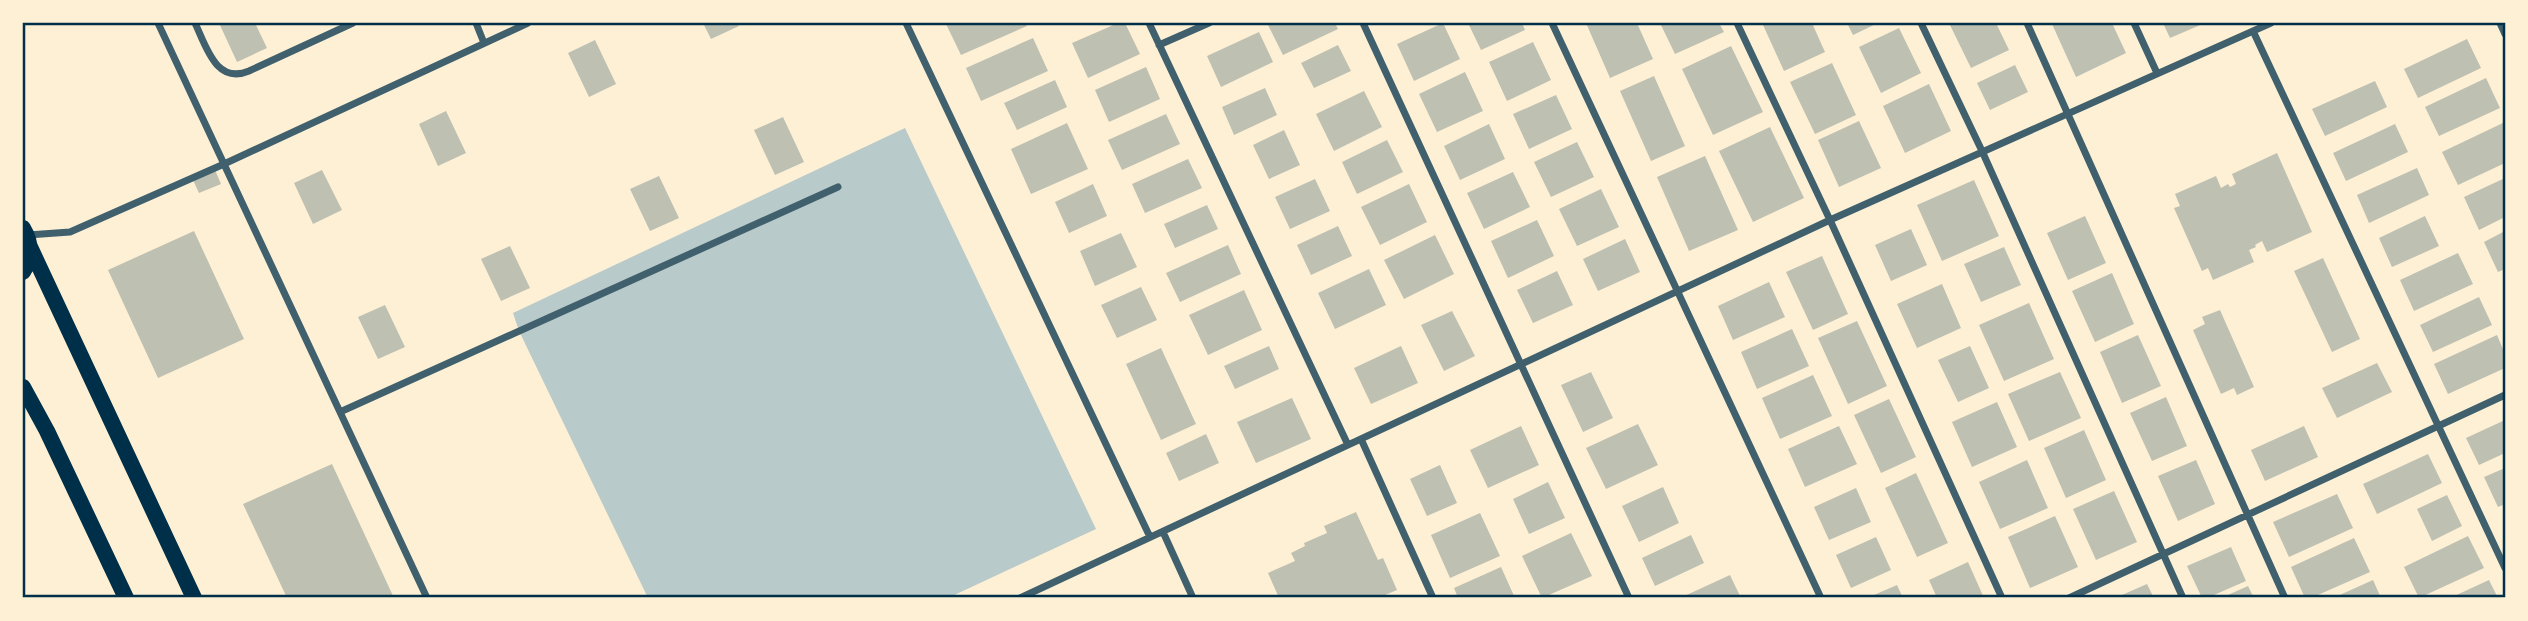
<svg xmlns="http://www.w3.org/2000/svg" width="2528" height="621" font-family="'DM Sans',sans-serif">
<rect width="100%" height="100%" fill="#fdf0d5"/>
<path fill="#b9caca" d="M905,128L1096,529L948,598H648L519,331L513,313Z"/>
<path fill="#bec0b2" d="M219,23H255L267,48L237,62Z
M703,23H737L739,26L711,39Z
M1025,23L1027,26L961,55L946,24Z
M1118,23H1125L1140,54L1088,78L1072,43Z
M1273,23H1335L1338,29L1283,55L1268,25Z
M1443,23L1460,59L1414,81L1397,44Z
M1468,23H1522L1525,30L1481,50Z
M1586,23H1637L1653,59L1610,78Z
M1660,23H1719L1724,32L1675,54Z
M1767,23H1812L1825,52L1784,71L1763,25Z
M1847,23H1878L1853,35Z
M1949,23H1996L2009,50L1971,68Z
M2054,23H2112L2126,53L2076,77L2052,24Z
M2163,23H2205L2170,38Z
M1899,28L1921,73L1881,93L1859,47Z
M1259,32L1273,62L1221,87L1207,56Z
M1033,38L1048,71L981,101L966,68Z
M2467,39L2481,68L2418,98L2404,69Z
M595,40L616,84L589,97L568,53Z
M1533,42L1551,80L1507,101L1489,62Z
M1338,45L1351,71L1314,88L1301,63Z
M1731,46L1763,112L1713,135L1682,69Z
M1832,63L1856,115L1815,134L1790,82Z
M2015,65L2028,92L1990,110L1977,83Z
M1146,67L1160,99L1109,122L1095,90Z
M1465,72L1483,111L1437,132L1419,94Z
M1654,76L1685,146L1651,161L1620,91Z
M2486,78L2500,108L2439,136L2425,107Z
M1055,80L1067,107L1017,130L1004,103Z
M2375,81L2387,107L2325,136L2312,109Z
M1929,84L1951,131L1905,153L1883,106Z
M1265,88L1277,115L1234,135L1222,107Z
M1364,91L1382,127L1334,151L1316,114Z
M1556,95L1572,129L1529,149L1513,114Z
M446,111L466,153L438,166L419,124Z
M1166,114L1180,144L1122,170L1108,140Z
M783,117L804,162L775,175L754,130Z
M1859,121L1881,168L1839,187L1818,140Z
M2505,122V163L2458,185L2442,152Z
M1067,123L1088,169L1031,194L1011,149Z
M1489,124L1505,159L1460,180L1444,146Z
M2395,124L2408,152L2346,181L2333,153Z
M1770,127L1804,198L1753,222L1719,151Z
M1284,130L1300,165L1269,179L1253,145Z
M1387,140L1403,172L1357,194L1342,162Z
M1577,142L1594,177L1551,197L1534,162Z
M2277,153L2312,232L2267,252L2262,241L2255,245L2256,247L2249,250L2254,262L2213,280L2208,268L2202,271L2174,208L2180,206L2175,194L2216,176L2221,188L2228,184L2230,187L2236,184L2232,174Z
M1705,156L1738,230L1689,251L1657,177Z
M1188,159L1202,188L1145,213L1132,184Z
M2417,168L2429,195L2369,223L2357,195Z
M215,170L221,184L199,193L193,180Z
M322,170L342,210L313,224L294,183Z
M1513,172L1530,207L1484,229L1467,193Z
M659,176L679,218L650,231L630,189Z
M2505,178V217L2479,230L2464,197Z
M1315,179L1330,211L1290,229L1275,197Z
M1974,180L1999,236L1942,261L1917,205Z
M1093,184L1107,216L1069,233L1055,202Z
M1409,184L1427,222L1380,245L1361,207Z
M1601,189L1619,227L1577,246L1559,209Z
M1207,205L1218,229L1175,248L1164,224Z
M2085,216L2106,263L2068,280L2047,233Z
M2425,216L2439,246L2392,267L2379,238Z
M1537,220L1554,256L1508,278L1491,241Z
M1338,226L1352,256L1311,275L1297,245Z
M1911,229L1927,265L1891,281L1875,245Z
M194,231L244,339L158,378L108,270Z
M2505,231V269L2498,272L2484,242Z
M1121,233L1137,267L1095,286L1080,251Z
M1435,235L1454,274L1404,299L1384,260Z
M1625,239L1640,272L1598,291L1583,259Z
M1228,245L1241,274L1180,302L1166,273Z
M510,246L530,288L501,301L481,259Z
M2004,247L2021,285L1981,302L1964,264Z
M2458,253L2473,284L2414,311L2400,280Z
M1822,256L1848,314L1813,330L1786,272Z
M2323,258L2360,339L2332,352L2294,271Z
M1369,269L1386,305L1335,329L1318,293Z
M1557,271L1573,305L1533,323L1517,290Z
M2112,273L2134,324L2095,342L2072,291Z
M1769,282L1785,317L1733,340L1718,306Z
M1942,284L1961,328L1917,348L1897,304Z
M1141,287L1157,320L1117,338L1101,305Z
M1244,290L1262,330L1208,355L1189,315Z
M2479,297L2492,325L2433,352L2420,325Z
M2029,303L2054,359L2004,381L1979,325Z
M385,305L405,347L378,359L358,317Z
M2220,310L2254,387L2237,395L2234,388L2221,394L2193,330L2205,324L2202,317Z
M1452,311L1475,356L1444,371L1421,325Z
M1857,321L1887,386L1848,404L1818,338Z
M1792,329L1809,366L1757,389L1741,352Z
M2138,335L2161,386L2122,403L2100,352Z
M2497,335L2505,354V368L2448,394L2434,364Z
M1269,346L1279,369L1235,389L1224,366Z
M1401,346L1418,383L1371,404L1354,368Z
M1970,346L1989,388L1958,402L1938,360Z
M1161,348L1196,424L1161,440L1126,364Z
M2377,363L2392,392L2337,418L2322,388Z
M1591,372L1613,418L1583,432L1561,385Z
M2060,372L2081,418L2029,441L2008,394Z
M1813,375L1832,416L1780,439L1762,398Z
M2166,397L2187,446L2152,461L2130,413Z
M1292,398L1311,439L1256,463L1237,422Z
M1889,399L1916,457L1881,473L1854,415Z
M1997,402L2017,447L1972,467L1952,422Z
M2505,420V453L2479,465L2466,438Z
M1638,424L1658,465L1606,489L1586,448Z
M1521,426L1539,465L1488,488L1470,450Z
M1839,426L1857,464L1805,487L1788,449Z
M2304,426L2318,457L2265,481L2251,450Z
M2084,430L2106,480L2066,498L2044,448Z
M1206,434L1219,463L1179,481L1166,453Z
M2428,454L2442,483L2377,514L2363,484Z
M2027,460L2048,508L2000,529L1979,482Z
M2196,460L2215,504L2178,521L2158,476Z
M332,464L394,598H287L243,504Z
M1440,465L1457,503L1427,516L1410,479Z
M2505,468V504L2498,507L2484,477Z
M1916,473L1948,543L1917,557L1885,488Z
M1548,482L1565,518L1529,534L1513,499Z
M1663,487L1679,523L1639,542L1622,506Z
M1856,488L1871,522L1829,540L1814,507Z
M2114,491L2137,542L2096,560L2073,509Z
M2337,494L2353,528L2289,557L2273,522Z
M2447,495L2462,526L2432,541L2417,509Z
M1356,512L1378,560L1383,558L1397,590L1378,598H1279L1268,573L1295,561L1291,553L1305,546L1304,543L1327,533L1324,526Z
M1480,513L1500,556L1450,578L1431,535Z
M2055,516L2078,567L2030,588L2008,537Z
M1571,533L1592,576L1542,598L1522,556Z
M1691,535L1704,563L1655,586L1642,558Z
M2468,536L2484,568L2419,598L2404,567Z
M1876,537L1891,570L1851,588L1836,555Z
M2354,538L2370,572L2311,598H2305L2291,567Z
M2231,547L2246,581L2207,598H2202L2187,566Z
M1968,562L1984,598H1937L1929,580Z
M1501,567L1515,598H1458L1454,588Z
M1730,575L1741,598H1680Z
M2373,580L2381,598H2333Z
M2489,580L2498,598H2450Z
M2147,584L2154,598H2115Z
M1897,585L1903,598H1867Z
M2248,586L2254,598H2221Z"/>
<g fill="none" stroke-linecap="round" stroke-linejoin="round">
<path stroke="#3f606c" stroke-width="7" d="M158,23L427,598
M195,23C206,46 216,85 249,71L353,23
M476,23L484,43
M906,23L1150,537
M1149,23L1348,445
M1363,23L1629,598
M1552,23L1821,598
M1737,23L1830,220L2002,598
M1921,23L1982,151L2183,598
M2027,23L2285,598
M2134,23L2157,73
M2500,23L2505,34
M2253,31L2505,568
M1159,45L1209,23
M28,235L70,232L224,164L528,23
M340,412L838,187
M1361,439L1433,598
M1163,532L1193,598
M1020,598L1830,220L2271,23
M2069,598L2505,395"/>
<path stroke="#003049" stroke-width="16" d="M23,228C32,243 32,257 23,272
M30,247L194,598
M23,387L47,431L126,598"/>
</g>
<rect width="2528" height="621" fill="none" stroke="#fdf0d5" stroke-width="49"/>
<rect x="24" y="24" width="2480" height="572" fill="none" stroke="#003049" stroke-width="2.5"/>
</svg>
